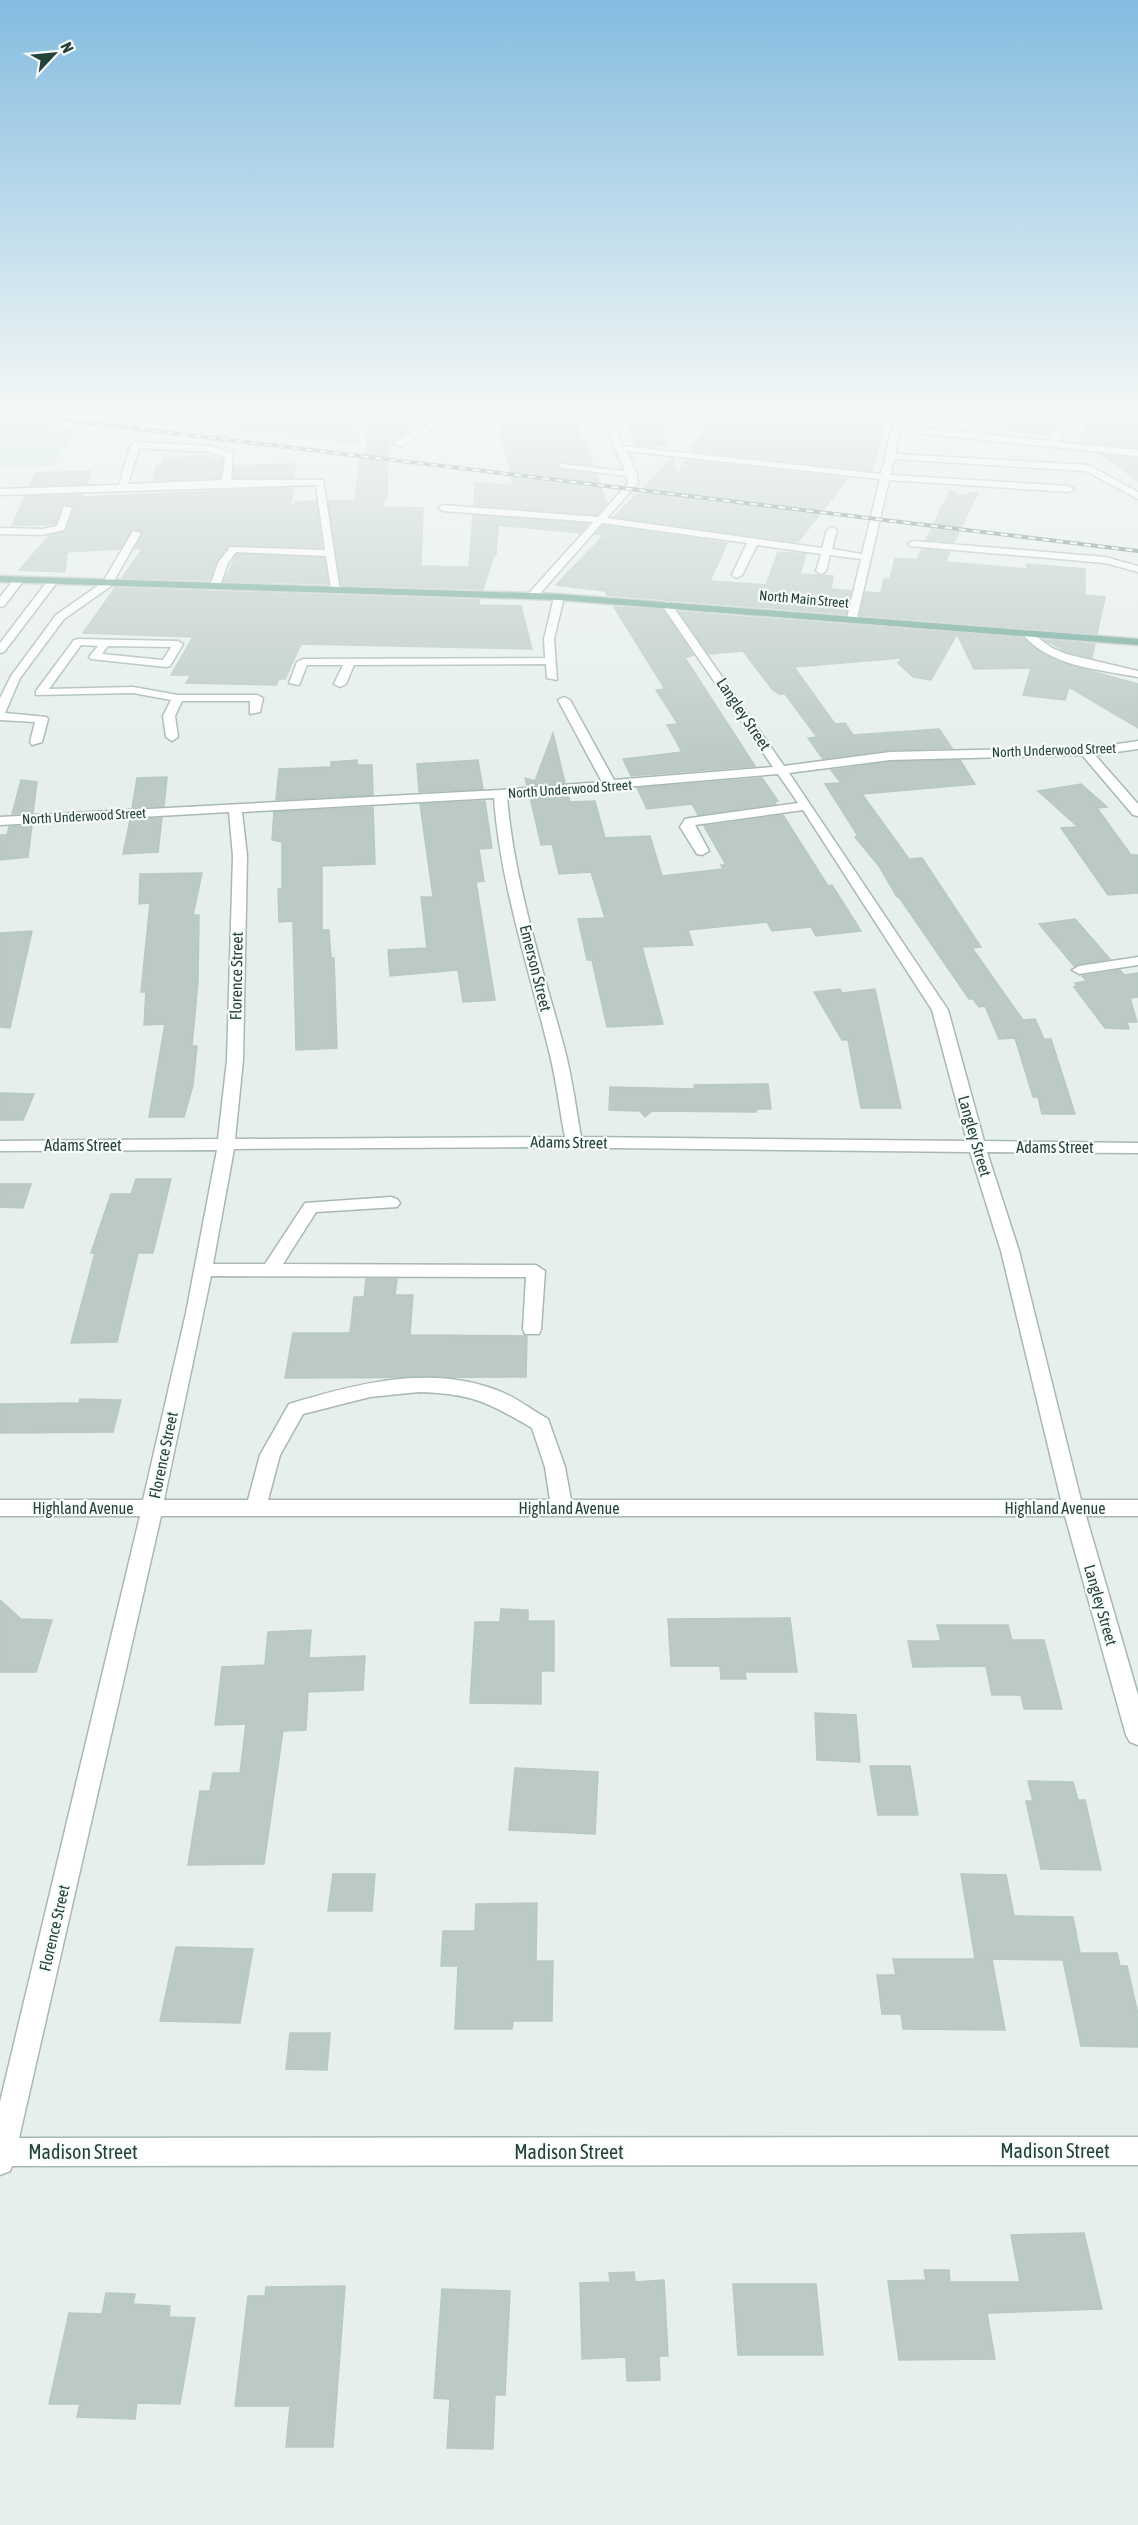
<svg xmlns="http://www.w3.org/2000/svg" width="1138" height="2525" font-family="'Asap Condensed',sans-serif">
<rect width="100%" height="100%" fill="#e6efeb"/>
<path fill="#bfe0c8" d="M43,409H349L360,445Z
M0,418L77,429L53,466L0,467Z"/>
<path fill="#bbcac4" stroke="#b8c9c2" stroke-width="1.5" d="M495,409H571L593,465L561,462L555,467L557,469L596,474L607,504L597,515L474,505L475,482L514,486Z
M621,409H655L667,445H638L634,442Z
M750,409H889L872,471L690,451L710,421L743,423Z
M1016,409H1045L1060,410L1050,435L1005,431Z
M430,413L388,446L387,496L382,507L423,508L421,566L469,567L473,515L588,524L580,533L498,525L496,555H494L483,589L341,585L328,501L355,500L360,455L368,449L366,415Z
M1089,418L1138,423V448L1085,442L1080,438Z
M1101,454L1138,458V481Z
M213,456V459H223L220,478L153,481L156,466L162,465L163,458Z
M672,459L678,474L685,460L848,478L798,542L614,517Z
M295,464L294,478H233L234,466Z
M91,471L87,484L30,486L35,473Z
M293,488L291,506L297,502L316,501L322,548L230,545L216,562L210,580L122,578L143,548L135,549L143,532L134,529L120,549L67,552L65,572L19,570L50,535L66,531L74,509L73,506L63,504L55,524L12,526L25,496L83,495L82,497Z
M950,490L959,496L978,492L954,542L926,540Z
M603,525L727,543L710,581L766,585L778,552L806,554L800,574L833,576L831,589L851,591L846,614L607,595L605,591L556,585L604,535L595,534Z
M922,549L950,552L945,562L1027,569V564L1085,569V595L1105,597L1097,634L860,615L865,592L881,593L884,579H890L895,558L917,560Z
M237,554L324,558L328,584L224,581Z
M115,588L480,600L478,605L521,606L532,649L301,644L285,679H279L276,685L186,683L191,675H171L193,637L83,633Z
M614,607L663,610L693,655L685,658L755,766L631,776L623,759L682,752L667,725L678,724L656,690L665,689Z
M679,612L1024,638L1044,655L1059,662L1138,684V728L1069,687L1065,700L1023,695L1031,668L974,669L957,634L931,680L913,677L898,663L902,658L794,667L835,724L845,723L853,735L939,729L952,748L890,750L823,759L808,738L817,737L785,694H779L772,689L743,651L709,654Z
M1045,640L1095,644L1092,658L1067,652Z
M553,733L565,783L527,786L525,778L535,781Z
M357,760V765H372L373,795L276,800L279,769L331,767V762Z
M478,760L483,789L419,792L417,764Z
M960,760L975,784L862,794L909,859L922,858L981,947L972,948L1023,1020L1035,1019L1044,1039H1051L1075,1114H1042L1038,1097H1033L1015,1038L999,1039L985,1006L979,1007L973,999H969L899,897H897L879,866L855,837L858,836L825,784L841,783L831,770L890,762Z
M167,777L164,806L132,808L137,778Z
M762,778L778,801H774L776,804L698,815L692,804L647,809L637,788Z
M21,780L37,782L33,813L12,814Z
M1081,784L1107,807L1097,808L1131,855H1138V893L1108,895L1061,828L1078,827L1038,791Z
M568,794L570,802L595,801L605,838L650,836L662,876L723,869L721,865H726L704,826L783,815L828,886L832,885L861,931L816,936L811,927L772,931L767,922L688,930L693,945L642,947L663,1024L607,1027L592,960H587L578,919L605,918L591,872L559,874L552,844L541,845L530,797Z
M485,801L492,848L479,849L484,881L476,882L495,1000L463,1002L458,970L390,976L388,950L427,948L421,897H433L420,804Z
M373,807L375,864L322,866V930H329L331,958H334L337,1048L296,1050L293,921L279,922L278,889H282V842L272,840L274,812Z
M162,818L158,852L123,854L130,820Z
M32,825L28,857L0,860V835H7L9,827Z
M202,873L193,915H199L198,982L192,1046H197L193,1085L184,1117H149L165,1024L144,1025L146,992H141L150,903L139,904L140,874Z
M1075,919L1110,959L1074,966L1039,924Z
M32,931L10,1028L0,1027V933Z
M1120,970L1124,975L1138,973V997L1130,998L1137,1022H1127L1129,1029L1105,1028L1074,987L1077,986L1075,983L1087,981L1082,976Z
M840,989L842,993L875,989L901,1108H861L848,1040H842L814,992Z
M768,1084L771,1109H756V1112L652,1111L645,1117L640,1111L609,1110L610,1087L695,1089L694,1085Z
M0,1093L34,1094L23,1120H0Z
M136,1179H171L153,1253H138L117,1342L71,1343L95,1253H91L111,1194H131Z
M0,1184H31L23,1208L0,1207Z
M366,1279H397L395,1295H413L410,1335L527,1336L526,1377L285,1378L293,1333H350L354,1297H364Z
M80,1399L121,1400L113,1432L0,1433V1404L79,1403Z
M0,1600L21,1619L52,1620L36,1672H0Z
M501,1609L528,1610V1621H554V1671H541V1704L470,1703L475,1622H500Z
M790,1618L797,1672H745L746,1679H721L720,1666H671L668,1619Z
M937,1625H1008L1012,1640H1044L1062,1709H1024L1021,1695H992L986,1666L913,1667L908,1641H941Z
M311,1630L309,1658L365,1656L363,1690L308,1692L306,1730L283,1731L264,1864L188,1865L200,1791H210L213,1773H240L246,1724L215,1725L222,1667L265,1665L268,1632Z
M815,1713L856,1715L860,1762L817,1760Z
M870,1766H910L918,1815H878Z
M515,1768L598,1772L595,1834L509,1830Z
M1028,1781L1073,1782L1078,1800H1085L1101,1870L1041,1869L1026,1801H1033Z
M333,1874H375L372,1911H328Z
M961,1874L1006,1875L1014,1916L1073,1917L1080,1953H1117L1120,1966H1127L1138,2014V2047L1081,2046L1063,1960L975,1959Z
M537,1903L536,1961H553L552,2021H513L512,2029H455L458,1966H441L443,1931H475L476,1904Z
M176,1947L253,1949L240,2023L160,2021Z
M893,1959H992L1005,2030L903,2029L901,2014H882L877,1975H896Z
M290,2033H330L327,2070L286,2069Z
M1084,2233L1102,2309L987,2313L995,2359L899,2360L888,2281L926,2280L924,2270H949L950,2282H1020L1011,2235Z
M634,2272L635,2282L664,2280L668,2356H659L660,2380L627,2381L626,2357L582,2359L580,2283L610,2282L609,2273Z
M733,2284H816L823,2355H738Z
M345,2286L333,2447H286L290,2406H235L248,2296H265L266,2287Z
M442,2289L510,2291L505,2395H495L493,2449L447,2448L450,2399L434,2398Z
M106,2293L135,2294L133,2304L170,2306L169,2317L195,2318L180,2404L137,2403L135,2419L77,2417L80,2404H49L69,2313L102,2314Z"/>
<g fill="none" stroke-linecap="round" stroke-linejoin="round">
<g stroke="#a8b8b2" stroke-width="3">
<path id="minor" d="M598,409H606L623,446L881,474L897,409H905L901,426L975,433L985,415L984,409H992L993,415L983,434L1050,441L1063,409H1071L1058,442L1138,450V456L900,431L895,454L1088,465L1138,492V499L1086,471L894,459L890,475L1069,486L1074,489L1069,492L889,480L857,618L852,621L847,618L861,559L830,555L826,571L821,574L816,571L821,554L757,545L742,575L737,578L732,575L747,543L602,523L537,597H529V593L593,522L443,511L438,508L443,505L598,517L628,483L627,476L557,467L561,464L625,471ZM626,451L880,479L862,554L832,549L837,530L832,527L827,530L822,548L607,518L638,483L637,474Z
M733,409H741L738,416H732Z
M450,417L457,419L420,434L401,446L394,444L414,430Z
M135,442L210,446L233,454L231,480H323L340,591L331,589L326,556L236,552L228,563L219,588L210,586L218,563L230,547L325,550L316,485L0,495V489L119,485L131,445ZM139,448L209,452L225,457L222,480L128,484Z
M64,506L72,508L64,530L42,535L0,534V528L42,529L57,526Z
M133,531L141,533L111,586L64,619L20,678L5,713L46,717L48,719L42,742L32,745L30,742L35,722L0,720V698L11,676L56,615L103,582Z
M913,541L1105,557L1138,566V572L1105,563L910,546L908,544Z
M15,578L24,580L4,606L0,607V597Z
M49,579L58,581L4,652L0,653V643Z
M559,594L564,597L554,639L557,680L547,678L546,664L354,665L346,684L340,687L334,684L343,665H307L299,685L289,683L297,662L303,659L545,658L544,639L554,597Z
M666,601L670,602L784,766L890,752L1097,747L1138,741V749L1095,755L1138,804V816L1133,815L1082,755L890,760L789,773L948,1010L984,1141L1138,1143V1153L987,1152L1019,1251L1081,1500H1138V1516H1086L1138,1695V1745L1130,1742L1126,1735L1065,1516H161L19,2138L1138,2137V2165L12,2166L10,2171L0,2175V2102L140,1516H0V1500H143L186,1313L217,1150L0,1151V1141L218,1139L227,1060L233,856L229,812L0,825V817L500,790L602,782L558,700L564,697L570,700L614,780L773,767L661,604ZM778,774L798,803L690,818L685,819L680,827L697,854L702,855L709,851L695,825L803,810L932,1010L967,1141L581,1137C576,1108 572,1077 564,1047C542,966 514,882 507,797ZM494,798C500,882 528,966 548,1047C556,1077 559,1107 565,1137L235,1139L243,1060L247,856L242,812ZM529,1147L970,1152L1001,1251L1061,1500H571L565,1467L548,1419C533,1411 520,1400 504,1393C434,1363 358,1383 289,1404L260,1455L248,1500H164L211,1276L526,1277L523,1329L525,1334H539L541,1329L545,1271L536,1265L283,1264L316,1212L397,1207L400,1203L397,1199L391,1197L305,1203L265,1264H213L234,1149ZM419,1392C474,1394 487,1402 532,1428L545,1467L550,1500H268L280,1455L303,1414L370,1397Z
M1026,629L1052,648L1066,654L1138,671V677C1098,669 1048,667 1021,632Z
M78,639L178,641L183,644L170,666L166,667L91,659L89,657L98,646L81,645L49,689L133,687L178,695H257L263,698L260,712L250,714V701H182L175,716L178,737L172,741L166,737L163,716L171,700L133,693L36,695V691L74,640ZM108,646L171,647L163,660L102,654Z
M1138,957V965L1079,974L1072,970L1079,966Z"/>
</g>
<g stroke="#c2cac8" stroke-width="3">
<path id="major" d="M0,576L559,594L1138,639V645L559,600L0,582Z"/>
</g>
<use href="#minor" fill="#fff" fill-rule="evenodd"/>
<use href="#major" fill="#6aa596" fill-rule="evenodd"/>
<g stroke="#5f7d75" stroke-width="4">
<path id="rail" d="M0,412L1138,551"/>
</g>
<use href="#rail" stroke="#f7fbf9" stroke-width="2" stroke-dasharray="7" stroke-linecap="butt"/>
</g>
<linearGradient id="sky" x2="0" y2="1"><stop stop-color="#84bce0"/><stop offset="0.54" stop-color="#f4f8f6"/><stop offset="1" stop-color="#f4f8f6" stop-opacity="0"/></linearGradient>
<rect width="1138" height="763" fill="url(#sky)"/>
<g text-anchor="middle" stroke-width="4.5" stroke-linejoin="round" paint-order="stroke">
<g font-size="14" fill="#24423a" stroke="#f7fbf9">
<text transform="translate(804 599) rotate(5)" y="5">North Main Street</text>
<text transform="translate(1054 750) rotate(-2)" y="5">North Underwood Street</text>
<text transform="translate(570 789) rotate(-4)" y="5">North Underwood Street</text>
<text transform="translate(84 816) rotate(-3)" y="5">North Underwood Street</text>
</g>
<g font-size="16" fill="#24423a" stroke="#f7fbf9">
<text transform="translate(744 714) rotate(56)" y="6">Langley Street</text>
<text transform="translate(536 968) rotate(76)" y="6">Emerson Street</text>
<text transform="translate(236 976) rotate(-89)" y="6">Florence Street</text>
<text transform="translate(975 1136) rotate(74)" y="6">Langley Street</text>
<text transform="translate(569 1142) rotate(1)" y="6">Adams Street</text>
<text x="83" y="1151">Adams Street</text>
<text x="1055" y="1153">Adams Street</text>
<text transform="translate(163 1455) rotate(-78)" y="6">Florence Street</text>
<text x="83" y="1514">Highland Avenue</text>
<text x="569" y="1514">Highland Avenue</text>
<text x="1055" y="1514">Highland Avenue</text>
<text transform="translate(1101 1605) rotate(74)" y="6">Langley Street</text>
<text transform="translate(54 1928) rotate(-77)" y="6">Florence Street</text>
</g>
<g font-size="20" fill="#24423a" stroke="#f7fbf9">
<text x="1055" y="2158">Madison Street</text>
<text x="83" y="2159">Madison Street</text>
<text x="569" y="2159">Madison Street</text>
</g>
</g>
<g transform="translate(54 54) rotate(64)" stroke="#f7fbf9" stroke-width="4.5" paint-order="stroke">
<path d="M0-4.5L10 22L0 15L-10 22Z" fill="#24423a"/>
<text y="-9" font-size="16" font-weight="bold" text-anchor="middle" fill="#24423a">N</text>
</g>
</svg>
